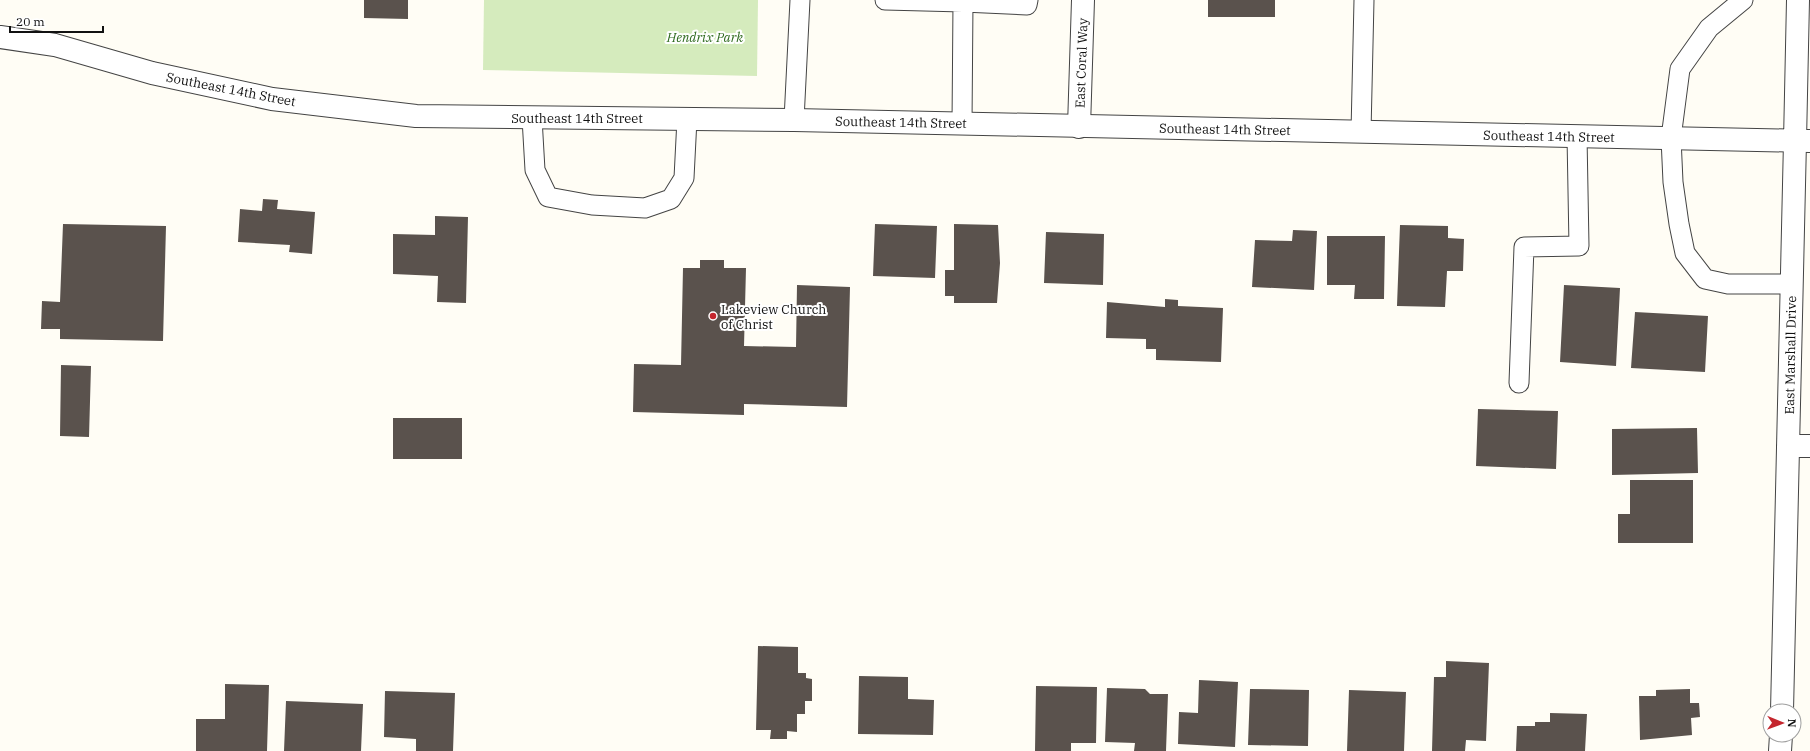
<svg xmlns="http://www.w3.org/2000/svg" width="1810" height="751" font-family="'IBM Plex Serif',serif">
<rect width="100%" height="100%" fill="#fffdf5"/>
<path fill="#d5ebbd" d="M484,0H758L757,76L483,70Z"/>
<path fill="#5a524d" d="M364,0H408V19L364,18Z
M1208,0H1275V17H1208Z
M263,199L278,200L277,209L315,212L312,254L289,252L290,245L238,242L240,209L262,211Z
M435,216L468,217L466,303L437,302L438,276L393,274V234L435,235Z
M63,224L166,226L163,341L60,339V329H41L42,301L60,302Z
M875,224L937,226L935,278L873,276Z
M954,224L998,225L1000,263L997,303H954V296H945V270H954Z
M1400,225L1448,226V238L1464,239L1463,271H1447L1445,307L1397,306Z
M1293,230L1317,231L1314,290L1252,287L1255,240L1292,241Z
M1046,232L1104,234L1103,285L1044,283Z
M1327,236H1385L1384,299H1354L1355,285H1327Z
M700,260H724V268H746L744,346L796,347L797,285L850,287L847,407L744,404V415L633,412L634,364L681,365L683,268H700Z
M1564,285L1620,288L1616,366L1560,362Z
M1165,299L1178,300V306L1223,308L1221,362L1156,360V349H1146V339L1106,338L1107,302L1165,307Z
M1635,312L1708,316L1705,372L1631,368Z
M61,365L91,366L89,437L60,436Z
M1478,409L1558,411L1556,469L1476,466Z
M393,418H462V459H393Z
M1697,428L1698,473L1612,475V429Z
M1630,480H1693V543H1618V514H1630Z
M758,646L798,647V673H806V678L812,679V701H805V714H797V732L787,731V739H770L771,730H756Z
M1446,661L1489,663L1486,741L1466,740L1465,751H1432L1434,677H1446Z
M859,676L908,677V699L934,700L933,735L858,734Z
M1199,680L1238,682L1235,747L1178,744L1179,712L1198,713Z
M225,684L269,685L267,751H196V719H225Z
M1036,686L1097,687L1096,743H1071V751H1035Z
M1107,688L1145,689L1150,694H1168L1166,751H1134L1135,743L1105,742Z
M1250,689L1309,690L1308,746L1248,745Z
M1690,689V703H1699L1700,717L1691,718L1692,735L1640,740L1639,696H1656V690Z
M1349,690L1406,692L1404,751H1347Z
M385,691L455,693L453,751H416V739L384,737Z
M286,701L363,704L361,751H284Z
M1550,713L1587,714L1585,751H1516L1517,726H1535V722H1550Z"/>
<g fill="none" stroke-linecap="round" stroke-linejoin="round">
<g stroke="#444" stroke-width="21">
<path id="service" d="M885,0L963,2
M1743,0L1709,28L1680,69L1671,138L1673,182L1679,224L1685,253L1705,279L1728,284H1791
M532,118L535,170L548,197L592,205L645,208L671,199L684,178L687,119
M794,120L800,0
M962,124L963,2L1027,5L1028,0
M1361,132L1364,0
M1519,383L1524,247L1579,246L1577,136"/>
</g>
<g stroke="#444" stroke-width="24">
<path id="minor" d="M1079,127L1083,0
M1788,446H1810
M1782,711L1795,141
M1780,751L1781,735"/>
</g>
<g stroke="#444" stroke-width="24">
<path id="tertiary" d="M0,37L55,45L152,73L272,99L416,116L794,120L1810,141
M1795,141L1798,0"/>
</g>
<use href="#service" stroke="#fff" stroke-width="19"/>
<use href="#minor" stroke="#fff" stroke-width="22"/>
<use href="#tertiary" stroke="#fff" stroke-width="22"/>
</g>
<circle fill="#c4262e" stroke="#fff" stroke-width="1.5" cx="713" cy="316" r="4"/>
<g text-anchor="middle" stroke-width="4" stroke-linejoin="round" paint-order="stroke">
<g font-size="13" font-style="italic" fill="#2f6b1f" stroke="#fff">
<text x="705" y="42">Hendrix Park</text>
</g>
<g font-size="13" fill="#111" stroke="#fff">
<text transform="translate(1081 63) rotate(-88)" y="5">East Coral Way</text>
<text transform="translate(231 89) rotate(11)" y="5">Southeast 14th Street</text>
<text x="577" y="123">Southeast 14th Street</text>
<text transform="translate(901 122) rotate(1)" y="5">Southeast 14th Street</text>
<text transform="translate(1225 129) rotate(1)" y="5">Southeast 14th Street</text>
<text transform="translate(1549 136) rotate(1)" y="5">Southeast 14th Street</text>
<text transform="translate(1790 355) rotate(-89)" y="5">East Marshall Drive</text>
</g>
<g font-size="13" fill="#111" stroke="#fff" text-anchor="start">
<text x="721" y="314">Lakeview Church<tspan x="721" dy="15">of Christ</tspan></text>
</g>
</g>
<g transform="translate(1782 723) rotate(91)"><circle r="19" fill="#ffffff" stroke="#a0a0a0"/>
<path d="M0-3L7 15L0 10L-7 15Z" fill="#c4262e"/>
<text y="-6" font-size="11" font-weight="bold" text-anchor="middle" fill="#111111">N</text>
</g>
<path d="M10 26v6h93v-6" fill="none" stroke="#111111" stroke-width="2"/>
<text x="16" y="26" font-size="12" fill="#111111" stroke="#ffffff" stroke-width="3" paint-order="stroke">20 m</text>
</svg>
